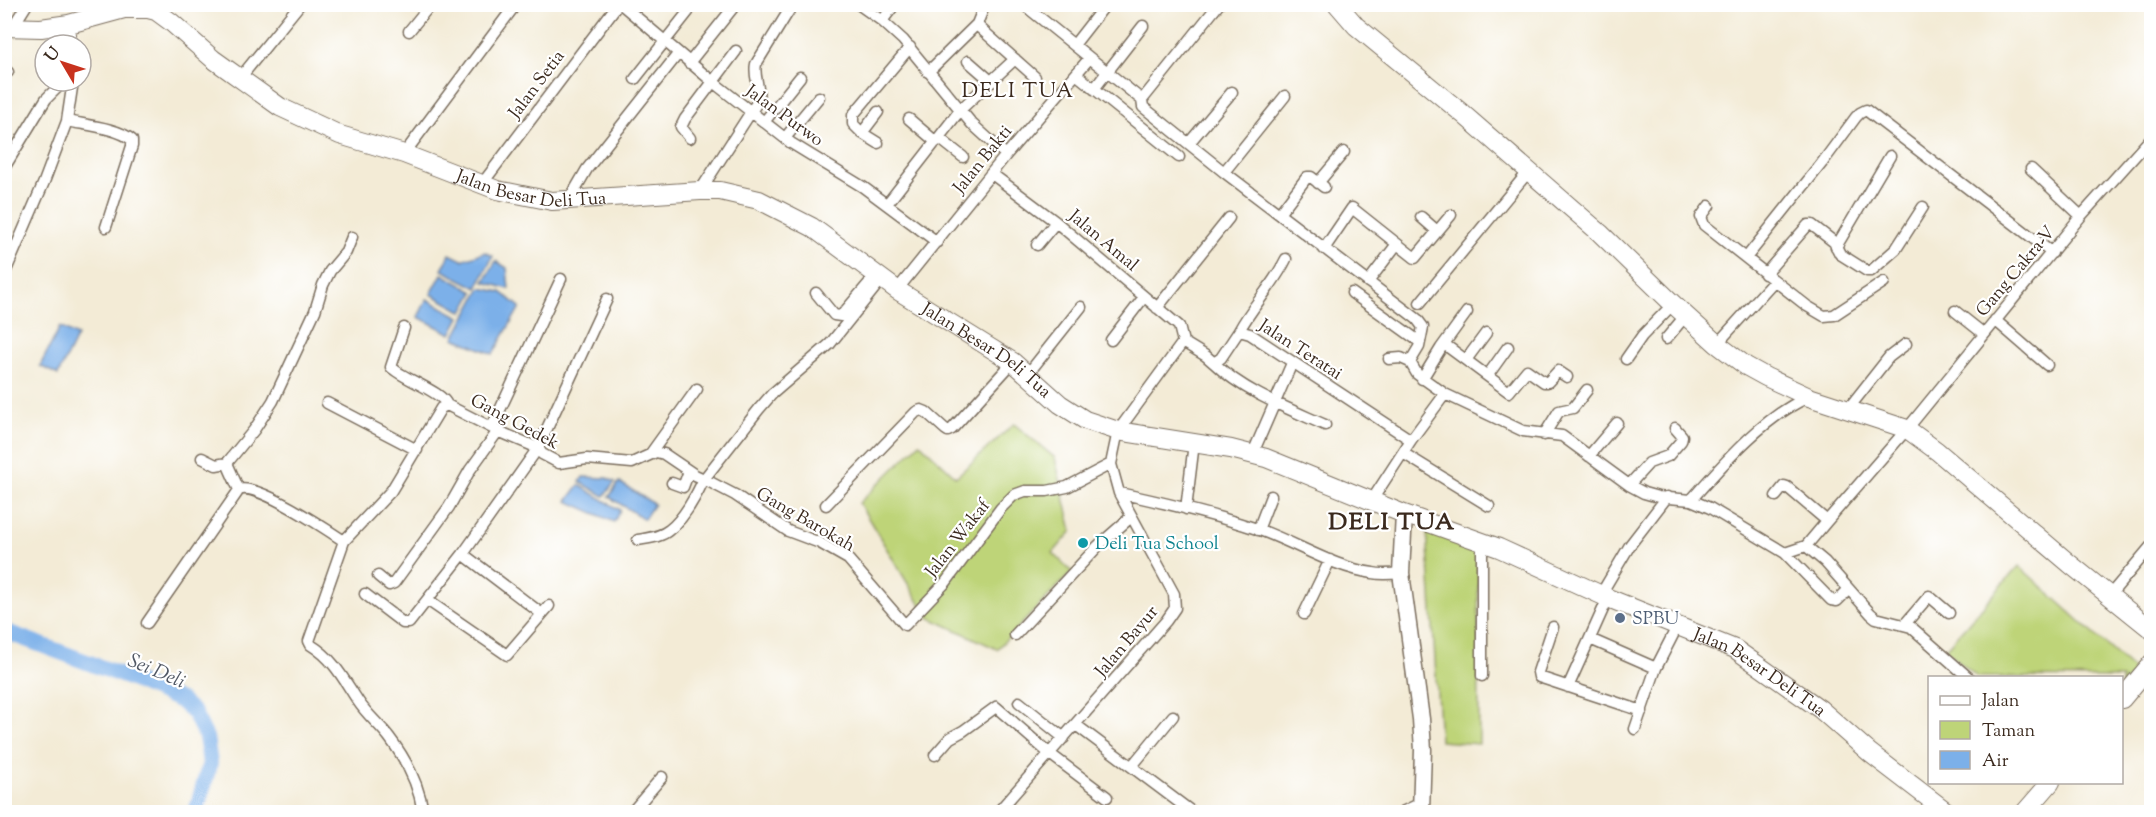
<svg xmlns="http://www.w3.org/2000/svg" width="2156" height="817" font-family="'Sorts Mill Goudy',serif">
<rect width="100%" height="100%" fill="#fff"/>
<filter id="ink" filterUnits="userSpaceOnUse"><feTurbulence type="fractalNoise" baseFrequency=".0167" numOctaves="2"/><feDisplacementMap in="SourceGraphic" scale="12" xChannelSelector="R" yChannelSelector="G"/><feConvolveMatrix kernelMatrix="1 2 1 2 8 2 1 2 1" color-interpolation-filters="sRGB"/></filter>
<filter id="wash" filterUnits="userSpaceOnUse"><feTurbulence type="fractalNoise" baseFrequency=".008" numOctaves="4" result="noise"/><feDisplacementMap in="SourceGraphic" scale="24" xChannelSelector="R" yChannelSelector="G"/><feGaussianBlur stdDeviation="1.35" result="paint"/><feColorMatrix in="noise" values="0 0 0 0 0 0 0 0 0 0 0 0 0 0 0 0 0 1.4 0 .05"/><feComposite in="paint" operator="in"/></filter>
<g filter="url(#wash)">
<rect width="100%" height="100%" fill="#f3ebd6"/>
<path fill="#bed478" stroke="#7c7f4b" stroke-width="1.5" d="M1014,424L1055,458L1072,531L1053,553L1072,572L997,649L928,617L859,503L920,443L956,477Z
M1427,530L1478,545L1479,744L1440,741Z
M2019,566L2135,671L2122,686V678L1977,677L1945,649Z"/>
<path fill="#7cb0e9" stroke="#5c6d84" stroke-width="1.5" d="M485,252L493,256L477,288L442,270L450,254L462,260Z
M496,261L507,268L509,289L484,282Z
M442,274L474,292L463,312L431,294Z
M481,288L501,292L520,307L493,354L454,338Z
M427,299L460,317L451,334L418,317Z
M60,327L77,336L58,375L40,366Z
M583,477L607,478L615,482L604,496L580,482Z
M619,482L654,504L644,519L609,497Z
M579,485L620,510L614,522L567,501Z"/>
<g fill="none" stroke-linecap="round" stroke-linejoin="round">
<path stroke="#7cb0e9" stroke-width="16" d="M4,631L124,676L181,701L194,713L206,737L210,763L196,812"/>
</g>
</g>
<g filter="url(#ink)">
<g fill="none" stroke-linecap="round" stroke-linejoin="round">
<g stroke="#7b6e5e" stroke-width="13">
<path id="minor" d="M621,4L713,82L791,143L863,187L937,242
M858,4L882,21L903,40L972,124L1006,155
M985,4L977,24L980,28L1035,77
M1023,4L1142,100L1219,4
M882,21L895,4
M69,24L71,45
M12,28L27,4
M409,31L431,4
M1074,45L1106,4
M968,61L992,82
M689,63L736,4
M4,71L8,72
M928,72L977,24
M1076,74L1179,157
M240,78L300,4
M635,79L688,12L691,4
M1094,89L1143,26
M1142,100L1143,107L1224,172L1417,319L1423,327L1419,347L1410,362L1417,374L1445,394L1523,431L1562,436L1629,485L1644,493L1658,497L1691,500L1710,508L1785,553L1831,600L1837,601L1848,590
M909,119L936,142
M67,121C85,125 118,128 132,140V146L106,227
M764,122L800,77
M862,133L878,112
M690,138L681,127L685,119L736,51
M785,138L819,97
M939,138L963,157
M878,143L862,133L853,124V115L910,47
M1189,143L1232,92
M404,154L516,4
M4,168L46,99L64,81
M2031,169L2081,216
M1224,172L1285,96
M992,174L1056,222L1179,326L1183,342
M1318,183L1344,152
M482,184L618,4
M700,191L758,101C761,88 753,76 756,64L793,4
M569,200L587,169L678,54
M887,204L961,109L1015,59
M1709,206L1701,217L1704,225L1807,306L1824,316L1834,315L1884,282
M1279,214L1307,177H1311L1324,187
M1421,217L1437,231
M1037,245L1056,222
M1836,247L1890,156
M1324,249L1352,208L1415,258L1451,215
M1746,258L1822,163L1856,117L1860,113L1866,110L2052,253
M1765,274L1808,225H1812L1834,242L1840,254L1867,271H1871L1896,249L1923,207
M4,275L44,182L67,121L73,81
M1368,282L1397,244
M897,290L1006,155L1088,60L1091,59
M816,293L834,315L841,316L876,275
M1352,293L1420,342
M1420,303L1529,171
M1157,308L1229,218
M1955,311L1984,334
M1995,320L2047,365
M404,328L391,367C403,379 443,392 447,405
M1239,331C1252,306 1273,286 1286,259
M1666,339L1686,315
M1111,340L1144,297
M1183,342L1206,356L1214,363L1221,358L1239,331L1250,334L1411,440
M1444,344L1509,392L1527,370L1544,382H1548L1558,371L1567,377
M1717,344L1774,281
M1389,359L1401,358L1410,362
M1626,359L1642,336L1673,304
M1466,360L1486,333
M1214,363C1244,392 1287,408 1325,425
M1027,375L1081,307
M1488,375L1508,347
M1422,379L1441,348L1467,312
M327,403L417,450
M447,405L498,431L538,448L542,454L559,463L587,459L632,463L656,452L664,454L695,475L704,479L759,409L772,394L830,344L882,279
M1848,409L1889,357L1906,344
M492,427L561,279
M1544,435L1559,411L1573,408L1587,390
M651,453L697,389
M1253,453L1292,363
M1403,453L1489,506
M1589,456L1617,423
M202,458L216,465L227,463
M672,483L683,487L689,471
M1629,485L1649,463L1668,456L1681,441L1682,436L1675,428
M239,490L227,463L254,430L273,401L315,311L323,285L330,271L346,252L352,237
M1119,493C1166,503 1212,514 1257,529C1295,542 1334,568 1373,573C1382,575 1392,574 1401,573
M1776,496L1784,486L1787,487L1827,521
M1372,500L1411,440L1445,394
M1691,500C1723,464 1764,416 1809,397
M826,505L916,412L921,410L926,412L945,429L948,431L952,429L1013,362
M1186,509L1194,443
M1258,530L1271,496
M638,540C649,538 661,537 669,530C683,520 697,494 704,479L735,495L788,531L820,543L848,559L905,625L946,582L1001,508L1014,495L1025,491H1047L1067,487L1111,464
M1806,546L1825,562L1871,614L1876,618L1911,627L1969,678
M1785,553L1806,546L1827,521L1907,429L2081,216L2152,137
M463,554L542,614
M378,576L389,585L394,583L449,507L470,470L498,431
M365,594L403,623H409L463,554L538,448L607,299
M1601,594L1630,545L1667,497
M2110,595L2152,545
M427,600L507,655L549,606
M1304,614L1330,560
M147,623L239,490C256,482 326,529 344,541
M1905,624L1929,596L1949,613
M1553,627L1538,672L1539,677L1642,711
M1015,635L1098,546L1131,517
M1590,639L1656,668L1635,729
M1656,668L1678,625
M1482,676V542
M1568,687L1608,598
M1019,702L1064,738
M1076,725L1192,812
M935,755L950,738L963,731L996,707L1050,754L1107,797
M1132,766L1173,716
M423,812C419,785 405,758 389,737C379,724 367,715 358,701C344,680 334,659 311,645L309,641L344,541L391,491L441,408L447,405
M632,812L662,777
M998,812L1166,621L1175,608L1174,594L1119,493L1111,464L1118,431L1183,342
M1402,812L1421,803"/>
</g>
<g stroke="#7b6e5e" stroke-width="19">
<path id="secondary" d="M1404,514L1401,573L1421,719L1423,750L1421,812"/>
</g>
<g stroke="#7b6e5e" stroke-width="20">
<g id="primary">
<path d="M1337,4L1356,26L1463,114L1600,233L1673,304L1717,344L1746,366L1766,377L1809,397L1907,429L1937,451L2070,564L2152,630"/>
<path id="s1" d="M4,27L41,28L69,24L124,9H148L156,11L171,22L213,59L280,107L340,135L404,154L497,190L552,201L700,191H720L759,200L812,227L897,290L1013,362L1060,404L1085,420L1118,431L1231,449L1266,458L1404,514L1499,548L1608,598L1735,649L1820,709L1870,753L1947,812"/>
<path d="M2122,699L2152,663"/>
<path d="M2025,812L2051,782"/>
</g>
</g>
<use href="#minor" stroke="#fff" stroke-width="10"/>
<use href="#secondary" stroke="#fff" stroke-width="16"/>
<use href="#primary" stroke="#fff" stroke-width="18"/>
</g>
</g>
<circle fill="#0f9aa8" stroke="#fff" stroke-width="2" cx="1083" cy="543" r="6"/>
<circle fill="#5c6f8a" stroke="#fff" stroke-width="2" cx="1620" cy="618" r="6"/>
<g text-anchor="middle" stroke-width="4.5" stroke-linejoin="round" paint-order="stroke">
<g font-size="18" fill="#3b2a1e" stroke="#fff">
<text transform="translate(536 84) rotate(-53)" y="6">Jalan Setia</text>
<text transform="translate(785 115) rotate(36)" y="6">Jalan Purwo</text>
<text transform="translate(982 159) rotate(-51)" y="6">Jalan Bakti</text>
<text dy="6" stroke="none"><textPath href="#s1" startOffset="578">Jalan Besar Deli Tua</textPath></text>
<text transform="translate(1104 240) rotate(40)" y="6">Jalan Amal</text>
<text transform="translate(2015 271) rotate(-50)" y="6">Gang Cakra-V</text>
<text transform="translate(1301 349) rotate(33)" y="6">Jalan Teratai</text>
<text dy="6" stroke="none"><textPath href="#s1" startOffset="1082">Jalan Besar Deli Tua</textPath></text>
<text transform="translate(515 421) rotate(28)" y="6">Gang Gedek</text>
<text transform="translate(806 519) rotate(30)" y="6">Gang Barokah</text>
<text transform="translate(957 538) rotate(-52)" y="6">Jalan Wakaf</text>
<text transform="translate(1126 641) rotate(-50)" y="6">Jalan Bayur</text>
<text dy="6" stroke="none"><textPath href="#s1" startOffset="1928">Jalan Besar Deli Tua</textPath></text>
</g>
<g font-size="18" fill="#0d838f" stroke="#fff" text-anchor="start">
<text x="1095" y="549">Deli Tua School</text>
</g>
<g font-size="18" fill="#4e5e75" stroke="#fff" text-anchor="start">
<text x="1632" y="624">SPBU</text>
</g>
<g font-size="20" font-style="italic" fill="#525965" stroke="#fff">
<text transform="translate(157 670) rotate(23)" y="7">Sei Deli</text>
</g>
<g font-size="21" letter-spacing="1.5" fill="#3b2a1e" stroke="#fff">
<text x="1018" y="97">DELI TUA</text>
</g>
<g font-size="24" font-weight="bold" letter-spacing="1.5" fill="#3b2a1e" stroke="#fff">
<text x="1392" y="529">DELI TUA</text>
</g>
</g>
<rect width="2156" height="817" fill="none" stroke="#fff" stroke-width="24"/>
<rect x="1928" y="676" width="195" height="108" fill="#ffffff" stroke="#b1aaa5" stroke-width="1.5"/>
<rect x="1940" y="696" width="30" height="9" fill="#ffffff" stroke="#b1aaa5" stroke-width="1.5"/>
<text x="1982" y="706" font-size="18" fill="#3b2a1e">Jalan</text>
<rect x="1940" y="721" width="30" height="18" fill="#bed478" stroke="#b1aaa5" stroke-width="1.5"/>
<text x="1982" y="736" font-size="18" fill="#3b2a1e">Taman</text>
<rect x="1940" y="751" width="30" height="18" fill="#7cb0e9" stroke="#b1aaa5" stroke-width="1.5"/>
<text x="1982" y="766" font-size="18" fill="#3b2a1e">Air</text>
<g transform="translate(63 63) rotate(309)"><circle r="28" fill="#ffffff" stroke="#b1aaa5" stroke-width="1.5"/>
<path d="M0-4.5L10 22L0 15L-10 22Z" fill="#c8321e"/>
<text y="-9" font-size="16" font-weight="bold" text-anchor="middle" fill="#3b2a1e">U</text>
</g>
</svg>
